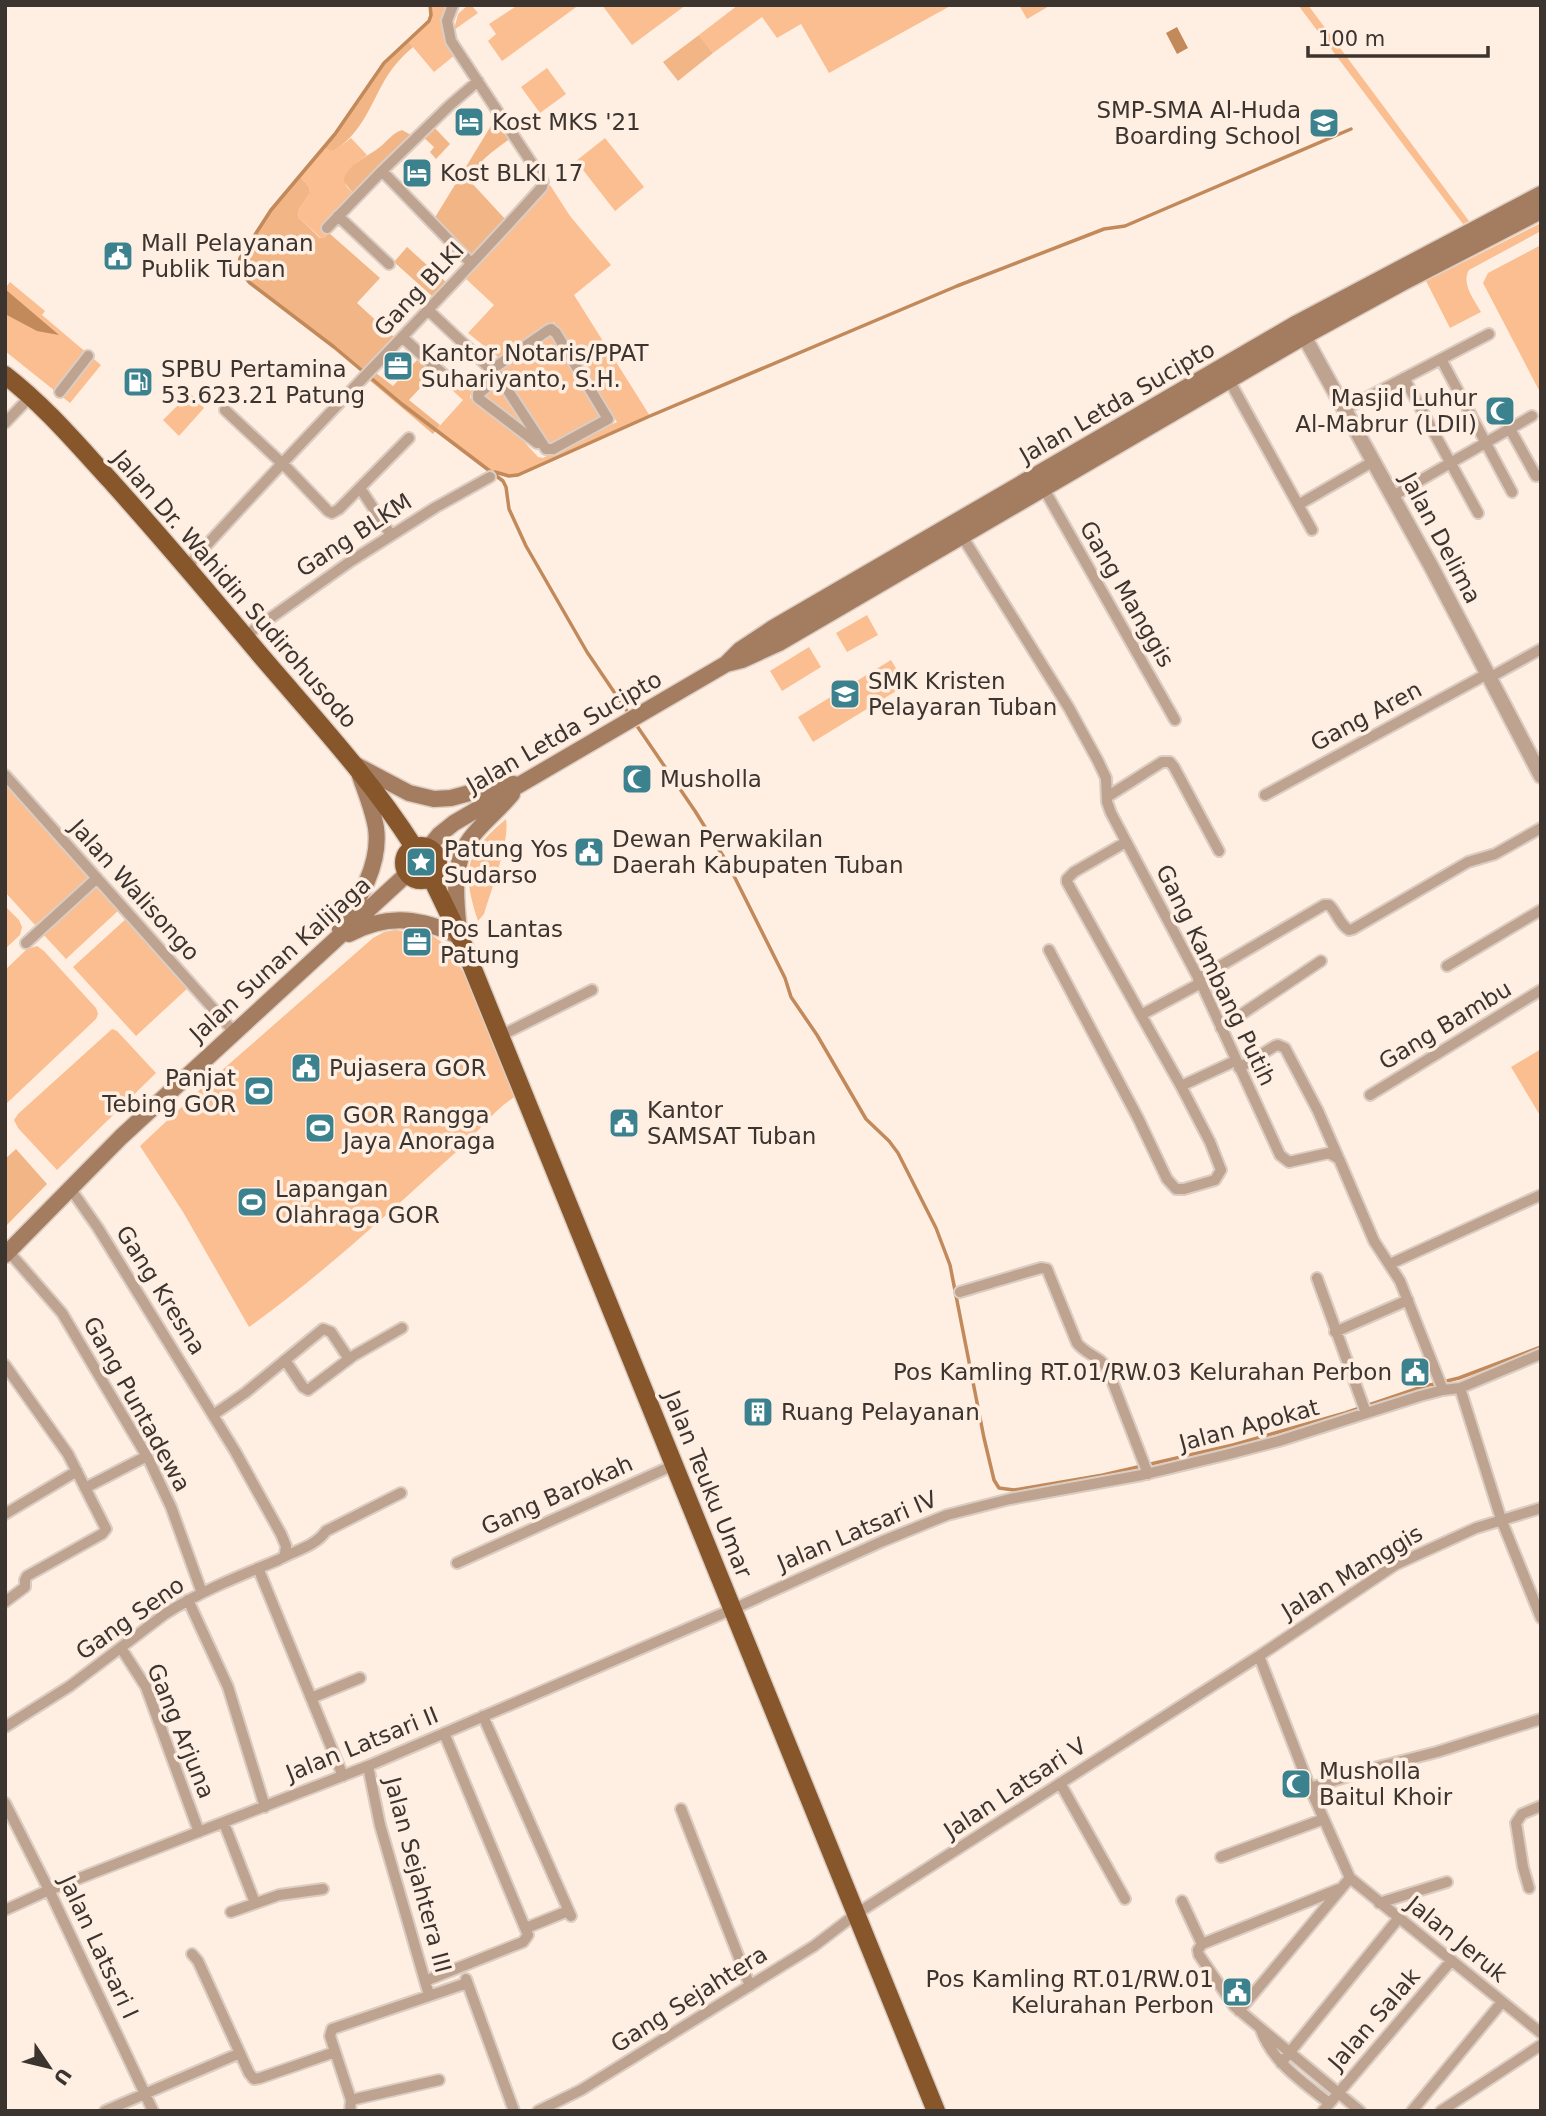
<svg xmlns="http://www.w3.org/2000/svg" width="1546" height="2116" font-family="'DejaVu Sans',sans-serif">
<rect width="100%" height="100%" fill="#ffefe3"/>
<path fill="#fabe90" d="M430,5H443L445,8C439,27 445,38 455,55L434,72L407,40C420,30 432,23 430,5Z
M468,5H471L478,13L454,30L458,14Z
M518,5H579L502,61L488,41L496,34L489,24Z
M602,5H686L632,45Z
M738,5H952L829,73L801,24L777,38L762,17L713,53L699,35Z
M1019,5H1051L1027,19Z
M1298,5H1308L1469,221L1463,224Z
M547,68L566,94L540,113L521,87Z
M351,138L367,155C358,162 348,169 343,180L347,187L353,193L323,227L329,233L324,238H321L298,217L299,209L310,193L309,187L299,175L323,147L330,151L342,145Z
M605,138L644,187L615,211L576,161Z
M550,185L570,216L611,265L574,295L650,416L527,471L513,476L500,474L487,468L436,430L463,400L452,390L486,369L490,378L471,393L470,398L518,435L538,457L543,458L617,422L554,322L499,358L468,333L494,305L465,278Z
M1541,223V231L1469,270C1461,284 1474,299 1481,312L1450,328L1426,281Z
M1541,245V394L1483,283L1488,273Z
M10,282L45,311L42,315L101,365L70,403L5,351V284L7,286Z
M551,334L604,418L549,446L501,369Z
M499,385L528,430L484,397Z
M190,393L204,408L179,436L163,420Z
M867,615L878,635L847,652L836,633Z
M809,647L821,667L782,691L770,671Z
M891,660L906,685L813,742L798,717Z
M5,784L90,877L35,925L5,892Z
M506,819C510,841 491,891 484,914L478,921C461,869 465,854 506,819Z
M410 863a11 11 0 1 1 22 0a11 11 0 1 1-22 0Z
M96,884L120,909L66,959L42,933Z
M5,906L19,920L22,927L20,935L5,949Z
M127,918L190,986L136,1036L73,967Z
M395,930L430,934L443,943L451,952L466,977L518,1095C493,1109 477,1135 455,1153C388,1213 322,1275 249,1327L183,1212L140,1146L205,1085L373,938L384,932Z
M37,946L44,951L96,1008L98,1014L96,1019L5,1105V970L27,949Z
M112,1029L117,1031L156,1073L57,1170L18,1128L14,1120L18,1114Z
M1541,1049V1117L1511,1067Z"/>
<path fill="#f1b586" d="M699,35L713,53L678,81L663,62Z
M407,40L413,47C400,58 390,70 382,85C369,109 359,136 334,150L330,151L323,147C353,112 374,72 407,40Z
M497,116L511,138C495,150 477,161 469,180L506,220L471,257L434,219Z
M433,126L450,144L436,159L430,152L434,147L422,136Z
M402,130L411,135L353,193L343,181C347,165 367,157 380,147C387,141 393,133 402,130Z
M299,175L309,187L310,193L299,209L298,217L320,238H324L329,233L380,278L357,303L395,338L364,371L250,283L238,269C238,247 284,194 299,175Z
M407,247L447,283L433,297L394,262Z
M417,360L433,374L409,400L440,425L433,434L369,380L376,373L393,386Z
M16,1149L47,1184L5,1227V1159Z"/>
<path fill="#c2895b" d="M1177,27L1188,48L1177,54L1166,33Z
M5,289L59,335L37,331L5,314Z"/>
<g fill="none" stroke-linecap="round" stroke-linejoin="round">
<path stroke="#c2895b" stroke-width="3.5" d="M430,5L431,15L429,21L384,63L335,134L271,210L240,258L238,269L250,283L334,347L403,405L503,481L506,487L509,509L526,546L587,652L629,714
M495,472L509,476L518,475L650,416L957,286L1104,229L1125,226L1351,129
M635,723L695,811L728,864L785,978L791,997L817,1035L866,1119L889,1141L898,1153L936,1228L950,1265L984,1438L994,1480L999,1488L1014,1490L1103,1475L1233,1445L1345,1413L1422,1387L1459,1378L1541,1347"/>
<g stroke="#dccdc3" stroke-width="14">
<path id="minor" d="M338,216L389,264
M327,228L382,171
M471,263L382,171L450,105L478,81
M428,310L499,377L546,449H553L608,419L556,333L551,329L547,331L491,370
M402,337L453,383
M1441,359L1512,492
M499,377L478,394V398L537,443
M1404,378L1478,513
M1229,380L1312,530
M60,392L88,356
M1345,409L1489,334
M225,410L288,469L328,511L332,513L339,509L409,438
M5,423L31,396
M1510,429L1536,476
M360,488L391,535
M1044,489L1175,720
M1393,496L1532,416
M1298,505L1374,461
M962,536L1069,708L1098,761L1106,778L1107,802L1111,813L1201,983L1280,1155L1289,1162L1329,1153L1339,1159L1374,1241L1400,1281L1443,1390
M187,567C302,438 426,316 542,187L543,182L541,177L451,41L447,21L453,5
M245,636L351,561L436,507L490,477
M1489,678L1541,649
M5,775L234,1032
M1265,795L1487,674
M1107,797L1162,762H1170L1174,767L1219,851
M1126,842L1074,872L1067,879V882L1141,1015
M26,943L97,878
M1049,950L1138,1118L1167,1179L1176,1189H1184L1215,1180L1221,1170L1210,1142L1181,1086L1235,1061
M1447,966L1541,910
M1198,979L1324,905H1329C1337,912 1339,924 1349,930L1353,929L1468,862L1495,854L1541,828
M1221,1028L1321,961
M500,1036L592,990
M1239,1068L1275,1046L1278,1045L1285,1048L1318,1111L1338,1157
M1181,1086L1141,1015L1201,983
M1370,1095L1541,990
M70,1188L98,1228L235,1451L281,1534L286,1546L285,1554
M9,1252L62,1313L149,1460L171,1507L202,1593
M1390,1264L1541,1195
M1317,1278L1366,1413
M960,1292L1041,1268L1047,1269L1077,1343C1086,1355 1101,1356 1108,1370L1148,1474
M1335,1332L1408,1300
M285,1360L303,1387L308,1390L353,1356L402,1328
M5,1365L68,1454L106,1529L102,1534L27,1576L25,1580V1587L5,1602
M1460,1388L1501,1519L1541,1618
M213,1415L245,1393L323,1329L331,1332L349,1359
M85,1488L147,1456
M5,1514L77,1471
M457,1563L674,1465
M258,1568L343,1776
M188,1600L228,1687L265,1807
M121,1648L146,1687L199,1832
M1259,1656L1310,1788L1350,1878L1541,2033
M311,1698L360,1678
M483,1716L571,1916
M5,1727L70,1686L165,1614C201,1591 239,1576 278,1560C293,1551 315,1547 326,1531L401,1493
M368,1766L380,1825L429,1995
M1060,1783L1125,1899
M1310,1788L1378,1767L1437,1752L1541,1719
M5,1803L49,1890L153,2111
M681,1809L750,1986
M224,1823L255,1903
M1221,1857L1324,1819
M1529,1888L1523,1867L1516,1823L1522,1814L1541,1806
M1182,1901L1202,1944
M1379,1903L1447,1882
M5,1910L49,1890L368,1766L733,1609L883,1541L947,1515L1010,1499L1142,1475L1229,1454L1279,1441L1420,1396L1443,1390L1460,1388L1541,1354
M231,1912L279,1895L323,1889
M526,1928L568,1911
M1202,1944L1198,1950L1199,1955L1234,2006L1360,2111
M1202,1944L1339,1889
M192,1954L198,1961L249,2073L254,2079L260,2078L335,2052
M466,1979L514,2111
M425,1981L523,1942L528,1935L444,1733
M1239,2011L1350,1878
M1261,2030C1273,2063 1303,2082 1329,2103
M1281,2063L1398,1919
M351,2100L439,2080
M105,2111L240,2053
M350,2111L351,2100L330,2036L332,2029L467,1983
M538,2111L581,2090L814,1946L856,1914L1259,1656L1395,1565L1476,1528L1541,1508
M1323,2111L1451,1961
M1412,2111L1502,2002
M1441,2111L1541,2045"/>
</g>
<g stroke="#dccdc3" stroke-width="18">
<path id="tertiary" d="M1299,327L1432,568L1541,776"/>
</g>
<g stroke="#dccdc3" stroke-width="19">
<path id="secondary" d="M726,664L740,650L773,628L1297,323L1541,194
M356,765L409,793L434,799L451,798L488,788L514,784
M429,847L439,835L454,823L726,664L742,660L779,643L1305,336L1402,283L1541,211
M340,929C359,899 381,865 376,828C373,810 366,793 360,776
M459,931C456,901 451,865 470,839C482,823 499,810 512,794
M349,934C388,913 422,918 460,937
M5,1255L121,1137L407,874"/>
</g>
<g stroke="#dccdc3" stroke-width="21">
<path id="trunk" d="M5,375C45,406 76,443 110,480C162,538 212,597 262,657C315,719 370,778 414,847
M404 863a17 17 0 1 1 34 0a17 17 0 1 1-34 0Z
M431,877L460,937L936,2111"/>
</g>
<use href="#minor" stroke="#bea490" stroke-width="10"/>
<use href="#tertiary" stroke="#bea490" stroke-width="14"/>
<use href="#secondary" stroke="#a47d60" stroke-width="16"/>
<use href="#trunk" stroke="#87562b" stroke-width="18"/>
</g>
<defs>
<g id="hotel-square" transform="scale(1.575)"><rect x="-9" y="-9" width="18" height="18" rx="4" fill="#3c828e" stroke="#ffefe3"/><path d="M-6-4.5h1.5V1H6V5H4.5V3h-9V5H-6ZM-4 0a1.8 1.8 0 1 1 3.6 0ZM.5 0V-2.5h3Q6-2.5 6 0Z" fill="#fff"/></g>
<g id="school-square" transform="scale(1.575)"><rect x="-9" y="-9" width="18" height="18" rx="4" fill="#3c828e" stroke="#ffefe3"/><path d="M0-5L7-2L0 1L-7-2ZM-4 1L0 2.5L4 1V4Q0 6-4 4Z" fill="#fff"/></g>
<g id="civic-square" transform="scale(1.575)"><rect x="-9" y="-9" width="18" height="18" rx="4" fill="#3c828e" stroke="#ffefe3"/><path d="M-.6-6.5H3V-4.5H.6V-3L4-1V1h2V6H-6V1h2V-1L-.6-3ZM-1.2 2.5V6h2.4V2.5Z" fill="#fff"/></g>
<g id="office-square" transform="scale(1.575)"><rect x="-9" y="-9" width="18" height="18" rx="4" fill="#3c828e" stroke="#ffefe3"/><path d="M-6-3h4V-5.5h4V-3h4V5H-6ZM-1-4.5V-3h2v-1.5ZM-6 0V1H6V0Z" fill="#fff"/></g>
<g id="fuel-square" transform="scale(1.575)"><rect x="-9" y="-9" width="18" height="18" rx="4" fill="#3c828e" stroke="#ffefe3"/><path d="M-5.5-6h7V0h2V4h1.3V-2.5L3-4.5l.8-.8L6-3V5H2.5V1h-1V6h-7ZM-4.2-4.7v3.2H.2V-4.7Z" fill="#fff"/></g>
<g id="mosque-square" transform="scale(1.575)"><rect x="-9" y="-9" width="18" height="18" rx="4" fill="#3c828e" stroke="#ffefe3"/><path d="M3.5-4.9A6 6 0 1 0 3.5 4.9A5 5 0 1 1 3.5-4.9Z" fill="#fff"/></g>
<g id="sight-square" transform="scale(1.575)"><rect x="-9" y="-9" width="18" height="18" rx="4" fill="#3c828e" stroke="#ffefe3"/><path d="M0-6L1.8-2.2L6-1.7L2.9 1.2L3.7 5.4L0 3.3L-3.7 5.4L-2.9 1.2L-6-1.7L-1.8-2.2Z" fill="#fff"/></g>
<g id="stadium-square" transform="scale(1.575)"><rect x="-9" y="-9" width="18" height="18" rx="4" fill="#3c828e" stroke="#ffefe3"/><path d="M0-5a6.5 5 0 1 0 0 10a6.5 5 0 1 0 0-10ZM-3.5-1.8h7v3.6h-7Z" fill="#fff"/></g>
<g id="building-square" transform="scale(1.575)"><rect x="-9" y="-9" width="18" height="18" rx="4" fill="#3c828e" stroke="#ffefe3"/><path d="M-4-6H4V6H1V3H-1V6H-4ZM-2.5-4.3h1.7v1.8h-1.7ZM.8-4.3h1.7v1.8H.8ZM-2.5-1h1.7V.8h-1.7ZM.8-1h1.7V.8H.8Z" fill="#fff"/></g>
</defs>
<g fill-rule="evenodd">
<use href="#hotel-square" x="469" y="122"/>
<use href="#school-square" x="1324" y="123"/>
<use href="#hotel-square" x="417" y="173"/>
<use href="#civic-square" x="118" y="256"/>
<use href="#office-square" x="398" y="366"/>
<use href="#fuel-square" x="138" y="382"/>
<use href="#mosque-square" x="1500" y="411"/>
<use href="#school-square" x="845" y="694"/>
<use href="#mosque-square" x="637" y="779"/>
<use href="#civic-square" x="589" y="852"/>
<use href="#sight-square" x="421" y="862"/>
<use href="#office-square" x="417" y="942"/>
<use href="#civic-square" x="306" y="1068"/>
<use href="#stadium-square" x="259" y="1091"/>
<use href="#civic-square" x="624" y="1123"/>
<use href="#stadium-square" x="320" y="1128"/>
<use href="#stadium-square" x="252" y="1202"/>
<use href="#civic-square" x="1415" y="1372"/>
<use href="#building-square" x="758" y="1412"/>
<use href="#mosque-square" x="1296" y="1784"/>
<use href="#civic-square" x="1237" y="1992"/>
</g>
<g text-anchor="middle" stroke-width="7" stroke-linejoin="round" paint-order="stroke">
<g font-size="23" fill="#3c342f" stroke="#ffefe3" text-anchor="start">
<text x="1301" y="118" text-anchor="end">SMP-SMA Al-Huda<tspan x="1301" dy="26">Boarding School</tspan></text>
<text x="492" y="130">Kost MKS '21</text>
<text x="440" y="181">Kost BLKI 17</text>
<text x="141" y="251">Mall Pelayanan<tspan x="141" dy="26">Publik Tuban</tspan></text>
<text x="421" y="361">Kantor Notaris/PPAT<tspan x="421" dy="26">Suhariyanto, S.H.</tspan></text>
<text x="161" y="377">SPBU Pertamina<tspan x="161" dy="26">53.623.21 Patung</tspan></text>
<text x="1477" y="406" text-anchor="end">Masjid Luhur<tspan x="1477" dy="26">Al-Mabrur (LDII)</tspan></text>
<text x="868" y="689">SMK Kristen<tspan x="868" dy="26">Pelayaran Tuban</tspan></text>
<text x="660" y="787">Musholla</text>
<text x="612" y="847">Dewan Perwakilan<tspan x="612" dy="26">Daerah Kabupaten Tuban</tspan></text>
<text x="444" y="857">Patung Yos<tspan x="444" dy="26">Sudarso</tspan></text>
<text x="440" y="937">Pos Lantas<tspan x="440" dy="26">Patung</tspan></text>
<text x="329" y="1076">Pujasera GOR</text>
<text x="236" y="1086" text-anchor="end">Panjat<tspan x="236" dy="26">Tebing GOR</tspan></text>
<text x="647" y="1118">Kantor<tspan x="647" dy="26">SAMSAT Tuban</tspan></text>
<text x="343" y="1123">GOR Rangga<tspan x="343" dy="26">Jaya Anoraga</tspan></text>
<text x="275" y="1197">Lapangan<tspan x="275" dy="26">Olahraga GOR</tspan></text>
<text x="1392" y="1380" text-anchor="end">Pos Kamling RT.01/RW.03 Kelurahan Perbon</text>
<text x="781" y="1420">Ruang Pelayanan</text>
<text x="1319" y="1779">Musholla<tspan x="1319" dy="26">Baitul Khoir</tspan></text>
<text x="1214" y="1987" text-anchor="end">Pos Kamling RT.01/RW.01<tspan x="1214" dy="26">Kelurahan Perbon</tspan></text>
</g>
<g font-size="23" fill="#3c342f" stroke="#ffefe3">
<text transform="translate(419 289) rotate(-47)" y="8">Gang BLKI</text>
<text transform="translate(1117 402) rotate(-30)" y="8">Jalan Letda Sucipto</text>
<text transform="translate(354 535) rotate(-33)" y="8">Gang BLKM</text>
<text transform="translate(1441 538) rotate(62)" y="8">Jalan Delima</text>
<text transform="translate(235 589) rotate(49)" y="8">Jalan Dr. Wahidin Sudirohusodo</text>
<text transform="translate(1127 594) rotate(60)" y="8">Gang Manggis</text>
<text transform="translate(1366 716) rotate(-28)" y="8">Gang Aren</text>
<text transform="translate(564 732) rotate(-30)" y="8">Jalan Letda Sucipto</text>
<text transform="translate(135 890) rotate(48)" y="8">Jalan Walisongo</text>
<text transform="translate(280 959) rotate(-42)" y="8">Jalan Sunan Kalijaga</text>
<text transform="translate(1216 975) rotate(64)" y="8">Gang Kambang Putih</text>
<text transform="translate(1445 1025) rotate(-31)" y="8">Gang Bambu</text>
<text transform="translate(161 1290) rotate(58)" y="8">Gang Kresna</text>
<text transform="translate(137 1404) rotate(61)" y="8">Gang Puntadewa</text>
<text transform="translate(1249 1425) rotate(-15)" y="8">Jalan Apokat</text>
<text transform="translate(708 1484) rotate(68)" y="8">Jalan Teuku Umar</text>
<text transform="translate(557 1495) rotate(-24)" y="8">Gang Barokah</text>
<text transform="translate(857 1531) rotate(-23)" y="8">Jalan Latsari IV</text>
<text transform="translate(1352 1572) rotate(-31)" y="8">Jalan Manggis</text>
<text transform="translate(130 1618) rotate(-35)" y="8">Gang Seno</text>
<text transform="translate(181 1731) rotate(68)" y="8">Gang Arjuna</text>
<text transform="translate(362 1744) rotate(-22)" y="8">Jalan Latsari II</text>
<text transform="translate(1015 1788) rotate(-33)" y="8">Jalan Latsari V</text>
<text transform="translate(418 1875) rotate(75)" y="8">Jalan Sejahtera III</text>
<text transform="translate(1457 1939) rotate(39)" y="8">Jalan Jeruk</text>
<text transform="translate(99 1947) rotate(65)" y="8">Jalan Latsari I</text>
<text transform="translate(689 1999) rotate(-32)" y="8">Gang Sejahtera</text>
<text transform="translate(1374 2019) rotate(-49)" y="8">Jalan Salak</text>
</g>
</g>
<rect width="1546" height="2116" fill="none" stroke="#3c342f" stroke-width="14"/>
<g transform="translate(49 2067) rotate(125)" stroke="#ffefe3" stroke-width="5" paint-order="stroke">
<path d="M0-5L12 26L0 18L-12 26Z" fill="#3c342f"/>
<text y="-10" font-size="19" font-weight="bold" text-anchor="middle" fill="#3c342f">U</text>
</g>
<path d="M1308 46v10h180v-10" fill="none" stroke="#3c342f" stroke-width="3.5"/>
<text x="1318" y="46" font-size="21" fill="#3c342f" stroke="#ffefe3" stroke-width="5" paint-order="stroke">100 m</text>
</svg>
